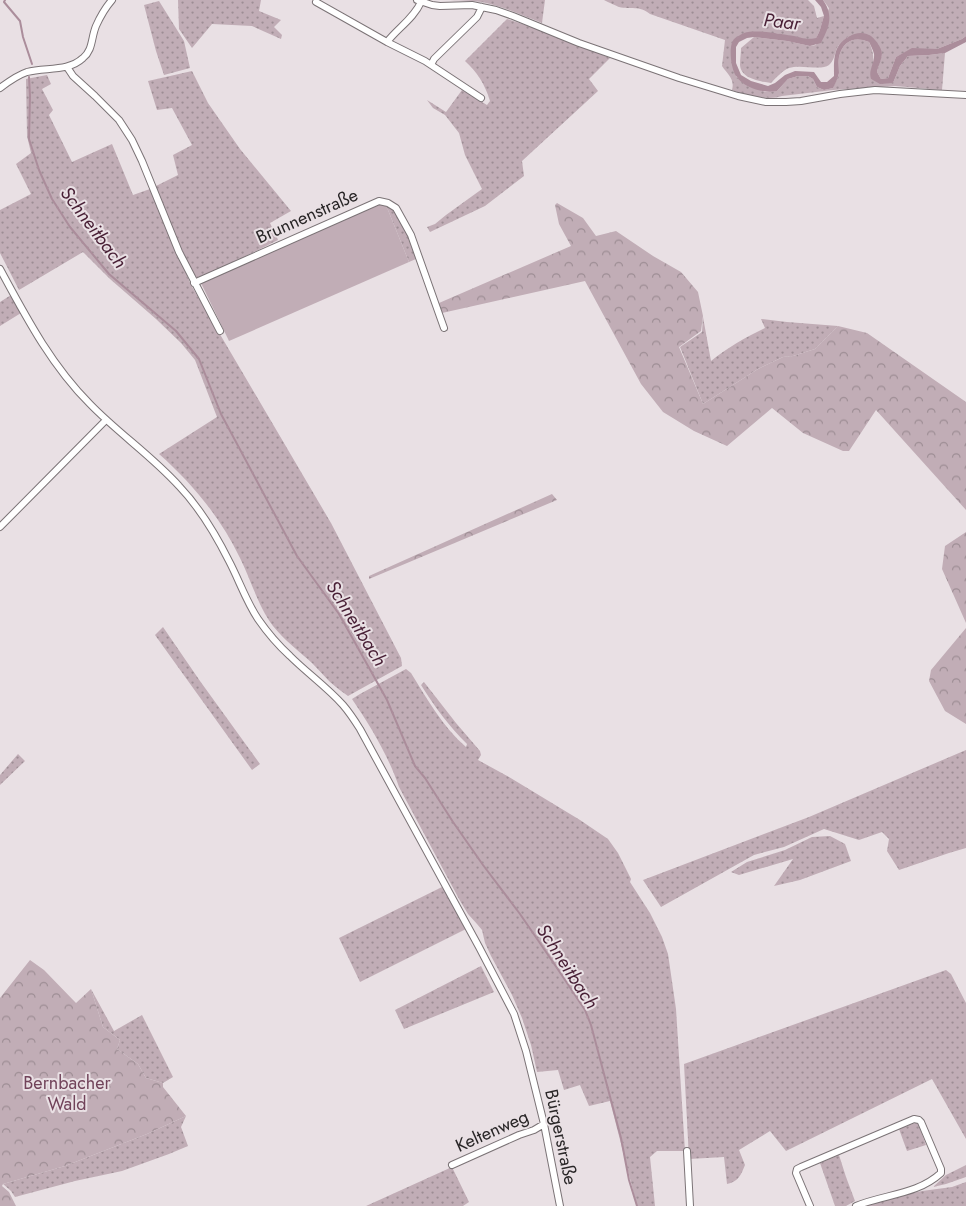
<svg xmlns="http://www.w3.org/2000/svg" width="966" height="1206" font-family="Jost,sans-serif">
<defs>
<pattern id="grass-dots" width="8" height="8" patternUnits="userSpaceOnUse" patternTransform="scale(1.25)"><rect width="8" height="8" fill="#c1adb6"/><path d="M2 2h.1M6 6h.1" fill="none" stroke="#9d8d94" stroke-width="1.8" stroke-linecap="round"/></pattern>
<pattern id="forest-crowns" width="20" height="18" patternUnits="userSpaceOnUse" patternTransform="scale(1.25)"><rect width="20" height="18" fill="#c1adb6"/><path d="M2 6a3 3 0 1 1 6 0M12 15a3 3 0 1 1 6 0" fill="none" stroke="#9d8d94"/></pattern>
</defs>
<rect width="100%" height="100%" fill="#e9e0e4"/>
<path fill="url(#grass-dots)" d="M178,0H261L259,11L281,20L274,27L282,35L281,39L252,26L212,24L192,48L179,29Z
M450,0H545L542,23C523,16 505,7 486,3C474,0 462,1 450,0Z
M604,0H808L814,6L817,18L824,16C821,24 821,30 816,38L809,40L775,33L734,39L736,77L765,92L777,91L788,79L798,76H808L813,79L817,87L824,90L833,88C834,84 838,78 839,73C839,68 838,63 839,57C843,41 854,36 869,42C876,57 873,64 871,79L893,83L900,66L908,56L929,55L945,53L942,90L895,86L833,90L782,96C768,101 745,95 732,90C735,79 728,75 722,66L725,40L650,14C639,5 631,10 619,7C614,5 608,2 604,0Z
M823,0H966V36L962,39L937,49H912L896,57L888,78L881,79L877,72L882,54L878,44L852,35C847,37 840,42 837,48C835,53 834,61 829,65C821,71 801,64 789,68C783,70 776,78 771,83C760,81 741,79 740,65C740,59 741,53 741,48L754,37L787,41L810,46L816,45L829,8Z
M159,1L184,41L190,68L164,75L156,51L144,5Z
M507,19L549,33L610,58L589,79L598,91L522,161L524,176L485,206L430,232L427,227L435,224L446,215L482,189L465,155L459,133L445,115L433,108L427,100L446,112L462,90L487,105L490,101C485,84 477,72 465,61Z
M192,71L208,103L240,149L291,211L270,223L278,240C268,245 202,279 196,277C192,276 190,271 189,268L154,187L178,175L173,155L192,145L172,108L157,110L148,81Z
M47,75L51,84L42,89L53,110L49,115L72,162L112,144L133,195L150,189L191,285L331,523L401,658L402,666L348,696C342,692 336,687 330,682C324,676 318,669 312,663C299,651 284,640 273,626C258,606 251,580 240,558C221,518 192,483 159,454L217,417L195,360L181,343L156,319L110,279L83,252L19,290L0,253V210L31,194L16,164L31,153L27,136L26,79Z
M386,205L395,210L406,230L416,259L409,262Z
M11,295L21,313L0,326V302Z
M703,317L711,361C727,348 746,337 765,328L761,319L787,322L838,326L815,349L793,356L783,357L758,369L703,404L680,347L702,332Z
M163,627L200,681L260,764L252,770L155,635Z
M406,669L411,673C427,699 443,727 466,747L467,744C449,726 434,706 421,685L424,682L456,723L480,751L481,755L478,760L509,777L580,820L608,839L618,853L631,879L630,882L650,913L662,937L668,954L676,1009L685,1151H657L650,1157L655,1206H637L610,1101L589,1106L580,1085L564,1090L558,1070L537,1072L531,1045L522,1018L512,995L491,956L485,943L482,930L477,924L468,914L459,899L399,787C388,755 371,727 352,699L360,694Z
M966,750V848L949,853L899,870L887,851L889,839L882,832L859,840L824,829L784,847L754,855L661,907L643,880L809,817Z
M18,754L25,761L0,785V775Z
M830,836L845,844L851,861L800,880L774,886L793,859L739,875L731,872L747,862L785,850L812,837Z
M442,887L466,929L360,982L339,938Z
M481,966L494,992L404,1029L395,1010Z
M946,970L951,974L966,1003V1139L932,1079L786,1151L770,1131L739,1150L745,1165C741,1175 738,1182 727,1184L724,1157L689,1159L684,1064Z
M91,989L114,1031L142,1015L173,1077L163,1083L146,1078L138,1064L117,1049L120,1040L103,1027Z
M186,1116L181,1127L188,1146L169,1154L122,1171L75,1181L15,1197L11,1191L3,1184L65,1166L147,1134Z
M915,1123H918L926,1145L907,1151L899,1129Z
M839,1155L846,1177L855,1201L846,1206H835L820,1163Z
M966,1165V1177L946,1184L933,1187L946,1175Z
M452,1167L469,1202L463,1206H366Z
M966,1182V1206H865L882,1200L922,1191L952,1187Z"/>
<path fill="url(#forest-crowns)" d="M557,203L583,218L596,236L616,231L653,256L681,272L698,292L703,316L701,331L679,347L703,404L758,369L783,357L793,356L815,349L838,326L867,333L966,402V510L876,410L849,451H843L803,433L772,408L727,446L694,431L663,412L641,384L585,281L442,313L439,303L571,246L559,224L555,205Z
M552,494L557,500L369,579V576Z
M966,532V623L942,569L945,546Z
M966,628V724L945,711L929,681L931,670Z
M30,960L44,970L76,1003L91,989L103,1027L120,1040L117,1049L138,1064L146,1078L163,1083V1087L186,1116L147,1134L65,1166L3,1184L2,1186L9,1192L16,1206H0V998Z"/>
<path fill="#c1adb6" d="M378,204L386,205L409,262L229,341L201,283Z"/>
<path fill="#ab8d9b" d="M815,0H823C834,16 829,27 821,43L810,46L787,41L754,37L747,38L739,42L736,47V63L741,75L751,81L768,86L775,83L785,75L795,71L814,72L821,82H827L834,76C834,66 833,54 839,45C847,34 865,27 875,40C878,43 881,48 882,53C882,59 878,67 877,72L881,79L888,78L896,57L912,48L937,49L962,39L966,36V42L945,53L929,55L908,56L900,66L893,83L880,84L871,79C868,70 875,63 874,54C873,50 871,46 869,42C854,36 843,41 839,57C838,63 839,68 839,73C838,78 835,84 833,88L824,90L817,87L813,79L808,76H798L788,79L777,91C764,94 744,88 736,76C731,69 728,46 734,39C736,37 742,34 744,33C756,29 781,34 794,36C803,38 806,40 816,38C821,30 821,24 824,16L821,7Z"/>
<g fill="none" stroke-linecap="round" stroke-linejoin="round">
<path stroke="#ab8d9b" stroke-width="2" d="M5,0L4,2L20,21L23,37L32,64
M29,77L30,96L29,139L39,170L52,199L70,227L109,274L176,331L199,359L221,414L297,556L339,614L387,700L415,766L425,778L453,822L483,865L520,914L557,968L585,1010L591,1025L621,1138L629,1180L637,1206"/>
<g stroke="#7b7376" stroke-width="8">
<path id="minor" d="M417,0L432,5L440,6L472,5L496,10L513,16L579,43L679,78L738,96L766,102H786L801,101L840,94L875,90L966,95
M316,2L387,42L425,61L481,98
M387,42C398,28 414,18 421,2
M431,65L434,59L477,17L482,7
M67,67L73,76L95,96L119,120L132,140L142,161L179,252L220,331
M0,88C8,82 18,75 27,72C46,67 68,72 83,58C93,50 91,38 96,26C100,17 105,8 112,0
M0,269C26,317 51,365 90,404C118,433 152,456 179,486C200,508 216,535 229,561C239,580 246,601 258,619C267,632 278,645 290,656C307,673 327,687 343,705C349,712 355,721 360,729L479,947L514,1014L526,1051L544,1124L560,1206
M194,283L379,201L388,203L396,208L411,235L444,328
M0,527L106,420
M687,1151L690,1206
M452,1165L519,1135L534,1130L544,1124
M810,1206L796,1173L797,1169L801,1167L914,1119L919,1120L921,1122L941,1169V1173C917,1195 885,1194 856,1206"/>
</g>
<use href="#minor" stroke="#fff" stroke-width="6"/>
</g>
<g text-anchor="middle" stroke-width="4" stroke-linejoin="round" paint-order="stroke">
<g font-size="18" fill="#292627" stroke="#e9e0e4">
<text transform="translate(307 216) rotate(-24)" y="6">Brunnenstraße</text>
<text transform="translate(492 1131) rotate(-24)" y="6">Keltenweg</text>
<text transform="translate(561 1137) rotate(78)" y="6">Bürgerstraße</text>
</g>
<g font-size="18" fill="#71435a" stroke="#e9e0e4">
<text x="67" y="1089">Bernbacher<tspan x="67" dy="21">Wald</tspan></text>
</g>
<g font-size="19" font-style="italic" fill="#481f35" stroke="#e9e0e4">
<text transform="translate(782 21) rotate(6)" y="7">Paar</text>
<text transform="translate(94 227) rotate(53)" y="7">Schneitbach</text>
<text transform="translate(357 623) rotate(58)" y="7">Schneitbach</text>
<text transform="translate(568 966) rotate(57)" y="7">Schneitbach</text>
</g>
</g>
</svg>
